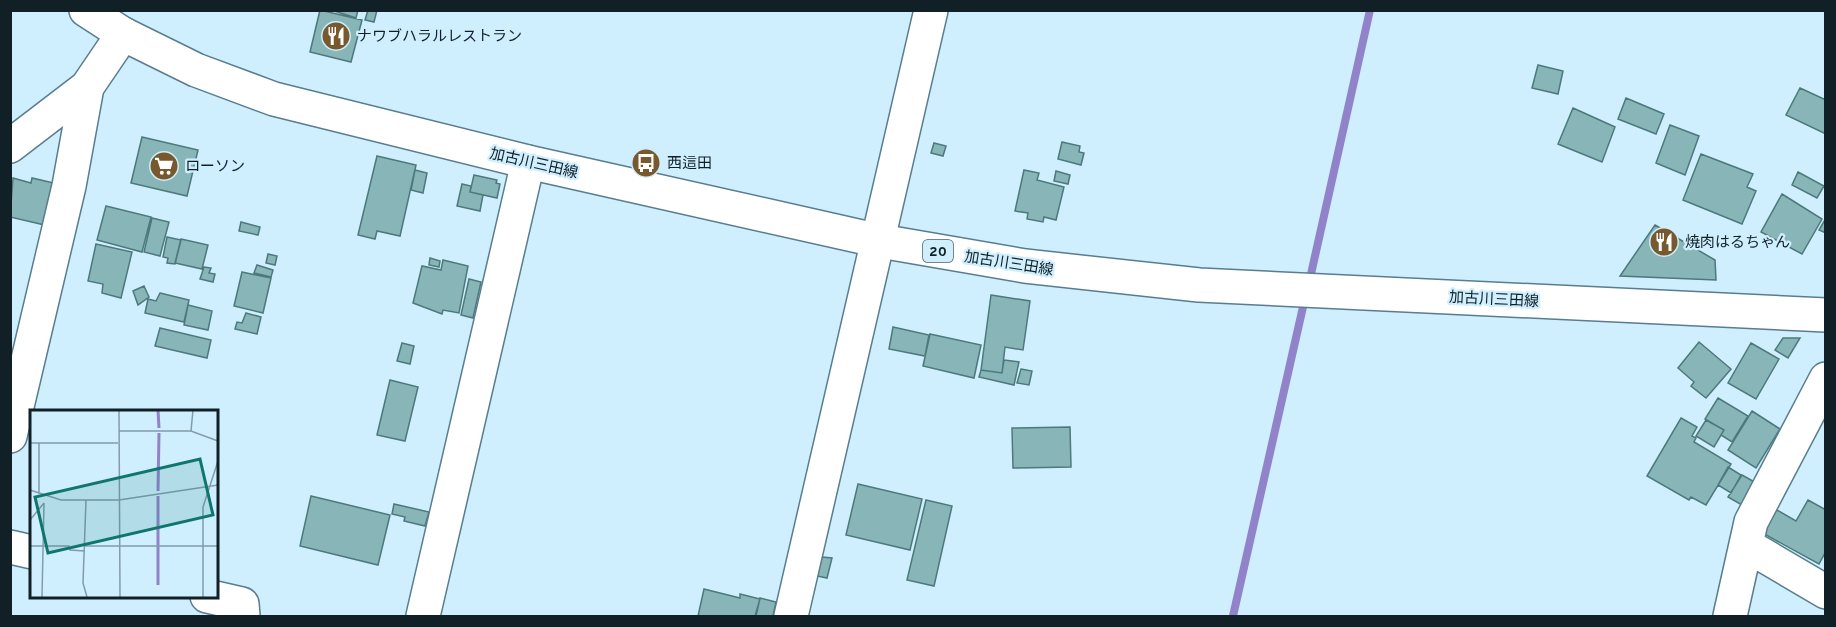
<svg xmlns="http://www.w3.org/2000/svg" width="1836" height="627" font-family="Overpass,'Noto Sans JP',sans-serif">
<rect width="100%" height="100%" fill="#cfeefe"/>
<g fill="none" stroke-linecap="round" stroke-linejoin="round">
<path stroke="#9183c9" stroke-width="8" d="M1309,283L1370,10
M1233,616L1305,298"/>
</g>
<path fill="#88b6b8" stroke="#4c797b" stroke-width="1.5" d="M320,10L362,20L351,62L310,52Z
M331,10H358L356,18Z
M368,10H377L374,22L365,20Z
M1538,65L1563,71L1558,94L1532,88Z
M1800,88L1826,100V134L1786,115Z
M1626,98L1664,114L1656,134L1618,119Z
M1573,108L1615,127L1602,162L1558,144Z
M1670,125L1699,136L1685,175L1656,163Z
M142,137L198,150L187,196L131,183Z
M1062,142L1080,146L1079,152L1084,153L1081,165L1058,159Z
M934,143L946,146L943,156L931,153Z
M1701,154L1753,174L1747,187L1756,191L1742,224L1683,200Z
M377,156L416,165L400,236L377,231L375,239L358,235Z
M415,170L427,173L423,193L411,190Z
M1024,170L1039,173L1037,180L1064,187L1056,220L1044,217L1043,222L1027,219L1028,213L1015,211Z
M1056,171L1070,175L1068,184L1054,181Z
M1798,172L1824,186L1817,198L1792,185Z
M474,175L497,180L496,183L500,184L497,198L470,192Z
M13,178L31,183L32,178L58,184L49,226L10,217Z
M462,184L471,186L470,192L483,195L480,211L457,206Z
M1782,194L1822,219L1802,254L1761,232Z
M106,206L151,217L142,252L97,240Z
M152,218L169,222L160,256L144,252Z
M1826,218V233L1819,230Z
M241,222L260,227L258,235L239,231Z
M1655,225L1715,260L1716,280L1620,276Z
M167,237L181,240L175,264L167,263L168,258L163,257Z
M181,239L208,245L202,269L175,263Z
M96,244L132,252L121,298L102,293L103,284L88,281Z
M268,254L277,256L275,265L266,263Z
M430,258L440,261L439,267L429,265Z
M443,260L468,266L459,313L443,310L442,314L413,303L422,266L441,270Z
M257,265L273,270L271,277L254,273Z
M204,267L211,268L209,273L215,274L213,282L200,279Z
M242,272L271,278L263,313L234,306Z
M469,279L481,282L473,318L461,315Z
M144,286L149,297L138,305L133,291Z
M160,293L189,300L184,322L145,313L148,299L156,301Z
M991,295L1030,301L1023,350L1005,347L1002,373L981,370Z
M188,305L212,311L208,330L184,325Z
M246,313L261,317L257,334L235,329L237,322L242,323Z
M893,327L929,335L925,356L889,349Z
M160,328L211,340L207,358L155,346Z
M930,334L981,345L974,378L923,366Z
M1783,338H1800L1788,358L1775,350Z
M1699,342L1731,369L1706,398L1691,386L1694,382L1678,368Z
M402,343L414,346L410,364L397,361Z
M1751,343L1779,359L1756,399L1728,383Z
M1004,360L1019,362L1014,385L979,377L981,370L1002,373Z
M1021,369L1032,371L1029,385L1017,383Z
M390,380L418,387L405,441L377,435Z
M1718,398L1748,416L1732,442L1721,435L1724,430L1705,419Z
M1752,411L1780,429L1756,468L1728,450Z
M1681,418L1697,427L1692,436L1696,438L1694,442L1731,464L1706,505L1691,497L1689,500L1647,476Z
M1706,420L1724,430L1714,447L1696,436Z
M1070,427L1071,467L1013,468L1012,428Z
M1728,467L1741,475L1731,493L1718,485Z
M1742,475L1760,485L1747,508L1728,497Z
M858,484L922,499L910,550L846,535Z
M311,496L390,515L378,565L300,546Z
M926,500L952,506L934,586L907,580Z
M1808,500L1826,510V551L1819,564L1757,530L1770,506L1796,521Z
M394,504L429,512L425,526L404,521L405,517L392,514Z
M822,557L832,558L827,578L817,576Z
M704,589L740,598V594L760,599L755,616H698Z
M760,598L776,602L773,616H756Z"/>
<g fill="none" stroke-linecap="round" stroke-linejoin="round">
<g stroke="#587d8e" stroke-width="36">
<path id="minor" d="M10,146L87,87L123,34
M10,436L69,186L87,87
M1746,545L1826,592
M10,547L32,552
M207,596L242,604L243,616
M423,616L528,162
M791,616L931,10
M1730,616L1751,522L1826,379"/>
</g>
<g stroke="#587d8e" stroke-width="36">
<path id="major" d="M86,10L123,34L196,70L274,99L528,162L880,241L1025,266L1199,285L1826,315"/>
</g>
<use href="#minor" stroke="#fff" stroke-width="33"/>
<use href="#major" stroke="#fff" stroke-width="33"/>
</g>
<defs>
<g id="restaurant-disc" transform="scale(1.5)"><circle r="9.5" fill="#78592e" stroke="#cfeefe"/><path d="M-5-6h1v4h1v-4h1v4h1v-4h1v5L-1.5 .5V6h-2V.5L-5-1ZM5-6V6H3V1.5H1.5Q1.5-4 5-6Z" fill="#fff"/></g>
<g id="bus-disc" transform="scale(1.5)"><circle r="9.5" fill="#78592e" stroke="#cfeefe"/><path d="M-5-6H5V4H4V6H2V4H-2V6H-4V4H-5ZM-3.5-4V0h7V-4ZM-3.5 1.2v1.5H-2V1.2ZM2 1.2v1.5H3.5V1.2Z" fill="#fff"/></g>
<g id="supermarket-disc" transform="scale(1.5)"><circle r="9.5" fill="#78592e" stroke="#cfeefe"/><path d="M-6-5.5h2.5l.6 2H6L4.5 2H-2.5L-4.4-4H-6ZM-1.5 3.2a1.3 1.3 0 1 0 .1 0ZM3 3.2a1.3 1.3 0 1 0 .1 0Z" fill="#fff"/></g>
</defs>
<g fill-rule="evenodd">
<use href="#restaurant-disc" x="336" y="36"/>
<use href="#bus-disc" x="646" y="163"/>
<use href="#supermarket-disc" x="164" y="166"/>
<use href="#restaurant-disc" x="1664" y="242"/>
</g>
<g text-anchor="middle" stroke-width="4.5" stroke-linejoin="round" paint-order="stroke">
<rect fill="#cfeefe" stroke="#4a5e68" stroke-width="1.5" x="923" y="240" width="30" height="22" rx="4.5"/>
<g font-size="14" font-weight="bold" fill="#112027">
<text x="938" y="256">20</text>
</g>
<g font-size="15" fill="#112027" stroke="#cfeefe" text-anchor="start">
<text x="357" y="41">ナワブハラルレストラン</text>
<text x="667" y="168">西這田</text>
<text x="185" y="171">ローソン</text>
<text x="1685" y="247">焼肉はるちゃん</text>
</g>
<g font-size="15" fill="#112027" stroke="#cfeefe">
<text transform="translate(534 163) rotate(13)" y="5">加古川三田線</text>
<text transform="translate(1009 263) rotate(9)" y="5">加古川三田線</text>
<text transform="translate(1494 299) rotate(3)" y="5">加古川三田線</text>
</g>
</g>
<g transform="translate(30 410)">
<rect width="188" height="188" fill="#cfeefe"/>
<path fill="none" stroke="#9183c9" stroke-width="3" d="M128,0L129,18M128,81L129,23M128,175V86"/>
<path fill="none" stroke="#839ca8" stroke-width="1.5" d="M89,0L90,187M89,21H161L188,31M161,21L163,0M0,33H88M0,80L31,90H89L188,75M9,84V33M56,90L53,173L57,187M0,110L14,93M0,136H39L40,140L55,141M55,136H188M12,187L14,93M173,187V97L188,51"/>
<path fill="#0f766e" fill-opacity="0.15" stroke="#0f766e" stroke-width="3" d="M170,49L183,105L18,143L5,87Z"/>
<rect width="188" height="188" fill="none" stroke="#112027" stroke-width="3"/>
</g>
<rect width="1836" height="627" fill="none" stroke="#112027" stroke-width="24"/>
</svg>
